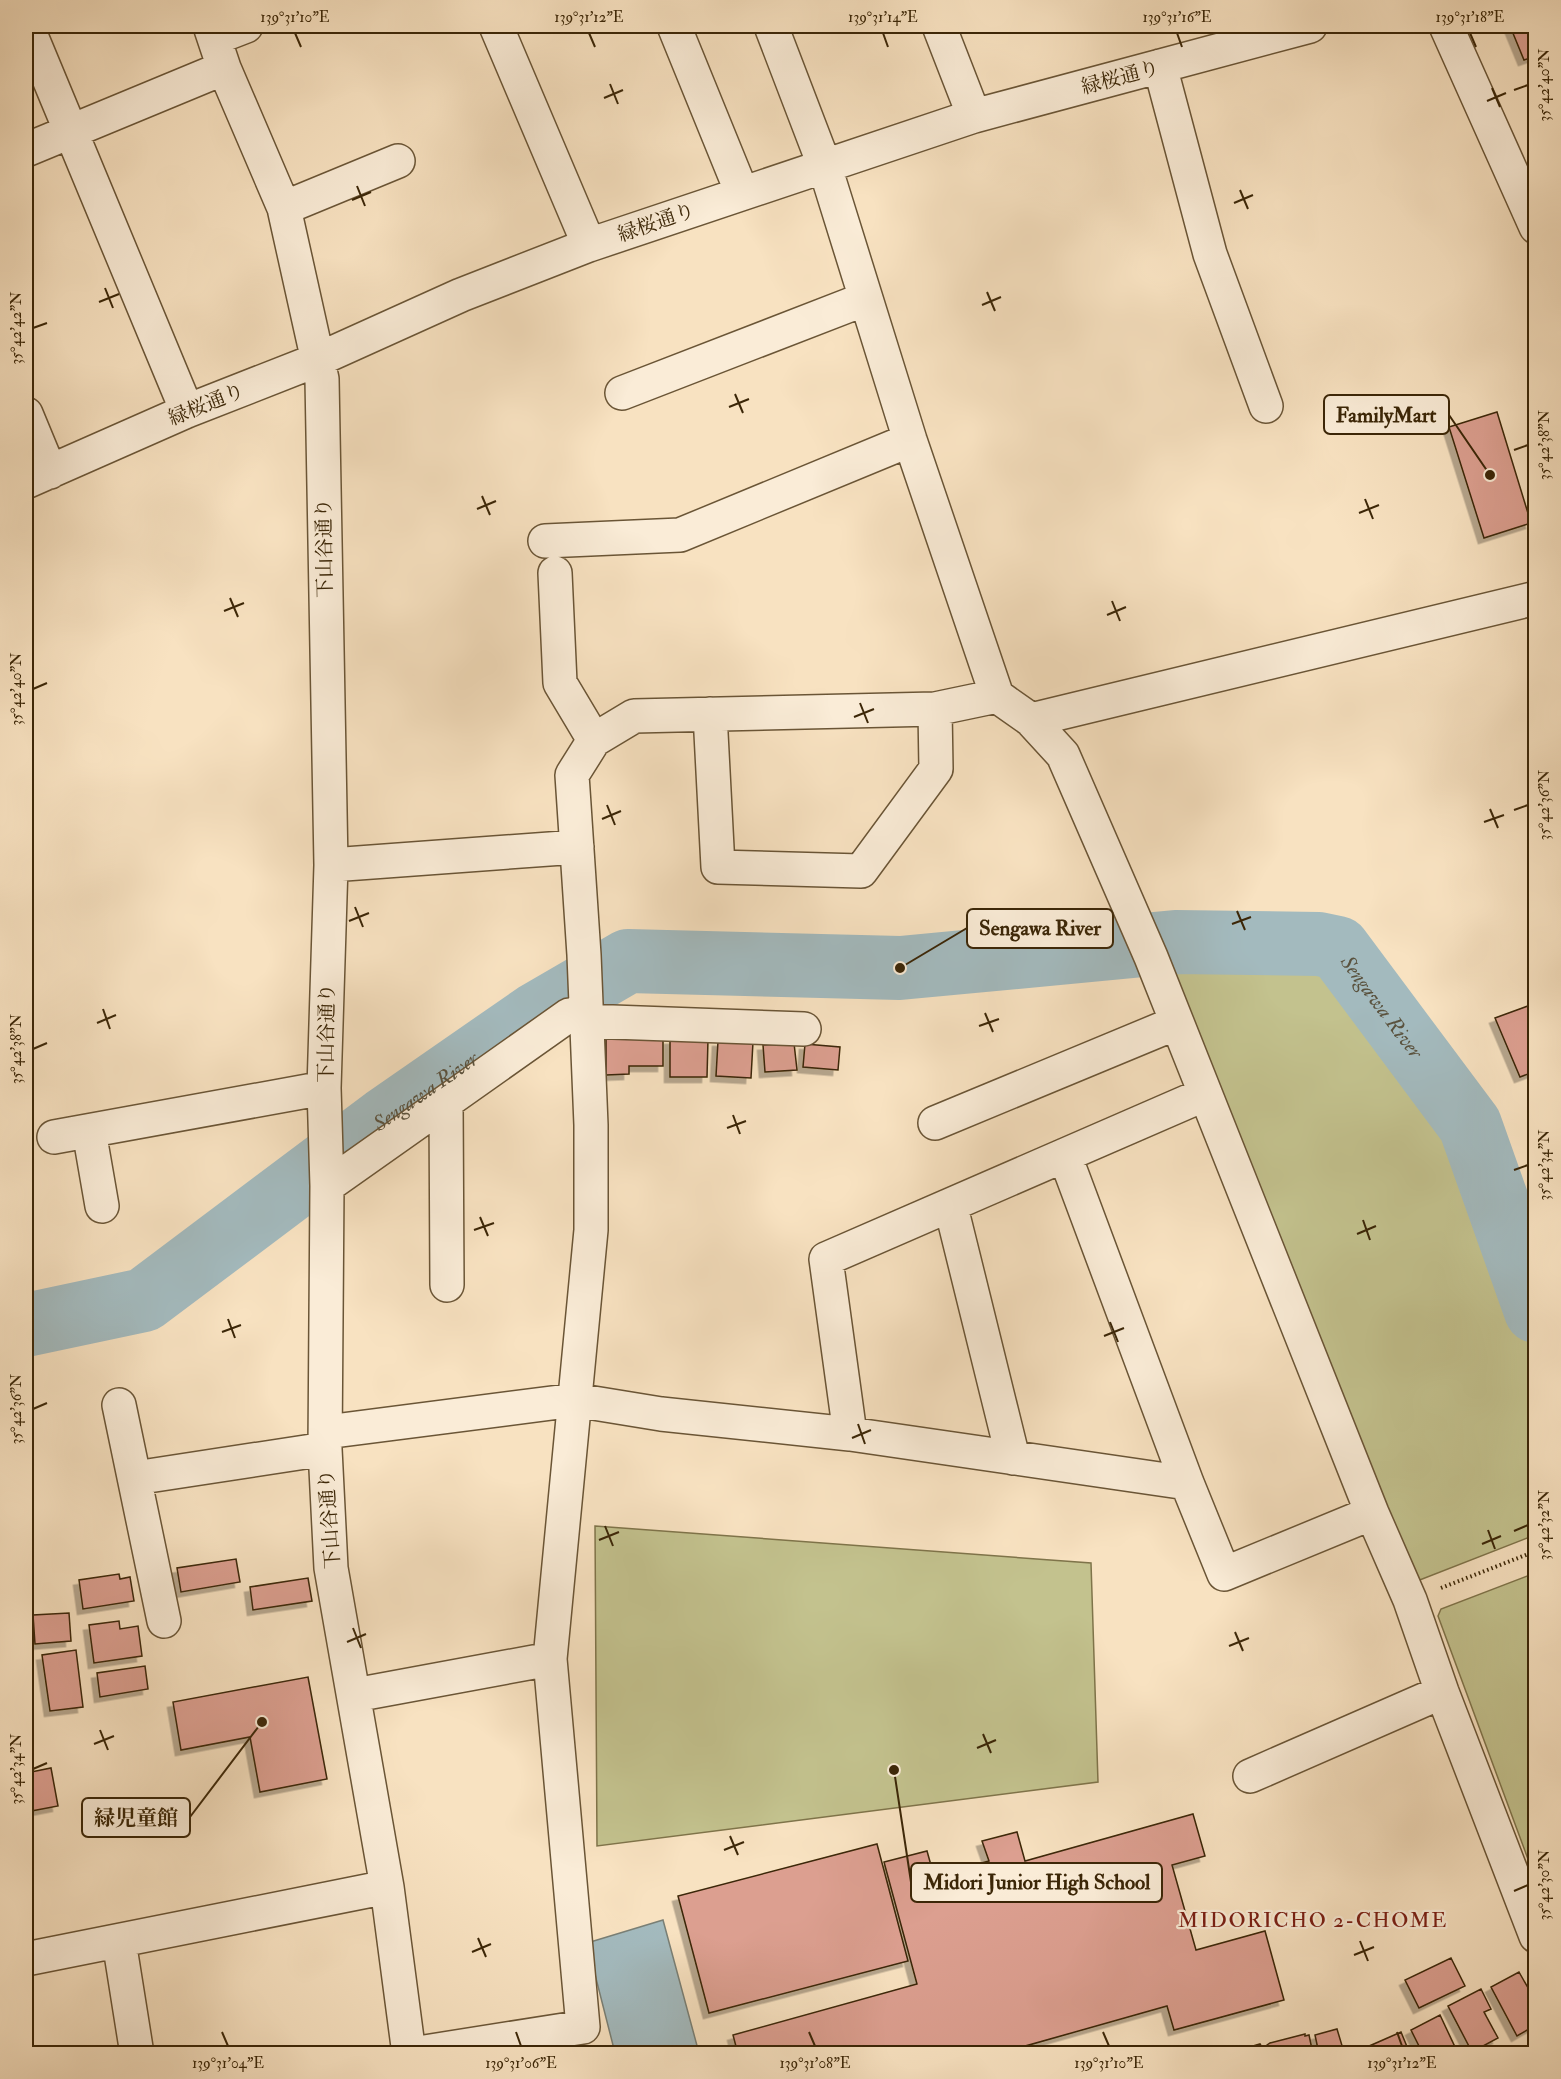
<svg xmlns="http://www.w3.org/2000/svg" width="1561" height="2079" font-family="'IM FELL Double Pica','Noto Serif JP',serif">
<defs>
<filter id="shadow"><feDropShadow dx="-5.5" dy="5.5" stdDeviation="0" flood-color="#0004"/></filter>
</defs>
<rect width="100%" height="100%" fill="#f8e2c1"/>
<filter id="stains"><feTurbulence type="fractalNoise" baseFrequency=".00333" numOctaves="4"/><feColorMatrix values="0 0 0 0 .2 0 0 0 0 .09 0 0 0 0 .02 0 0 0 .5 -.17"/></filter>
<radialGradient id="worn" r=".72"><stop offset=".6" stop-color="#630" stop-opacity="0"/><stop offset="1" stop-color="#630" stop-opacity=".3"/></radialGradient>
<path fill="#c3c28e" stroke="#7f744a" stroke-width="1.5" d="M1323,961L1463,1140L1535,1351V1535L1412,1583L1168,962Z
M595,1526L1091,1563L1098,1782L597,1846Z
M1535,1573V1878L1438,1616L1441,1609Z"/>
<path fill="#a3babe" stroke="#797f75" stroke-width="1.5" d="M663,1920L699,2053H615L587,1943Z"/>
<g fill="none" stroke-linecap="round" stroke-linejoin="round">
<path stroke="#a3babe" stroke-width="64" id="s1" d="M26,1325L144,1300L385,1119L535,1015L628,961L900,968L1175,942L1319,944L1338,948L1470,1125L1536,1311"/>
</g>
<path fill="#dc9f90" stroke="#3b2607" stroke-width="1.5" filter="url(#shadow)" d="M1510,26H1536V56L1524,60Z
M1497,412L1531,523L1484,538L1449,427Z
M1536,1003V1071L1520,1077L1495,1018Z
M663,1037V1066H629V1074L606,1075V1038Z
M670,1039H708L707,1077H670Z
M718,1041L753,1042L751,1078L716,1076Z
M794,1043L797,1070L765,1072L763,1045Z
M805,1044L840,1047L838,1070L803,1067Z
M236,1559L240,1582L181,1592L177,1568Z
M119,1574L120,1579L130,1577L134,1601L83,1609L79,1580Z
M308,1578L312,1601L253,1610L250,1587Z
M26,1587H31L32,1604L26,1605Z
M69,1613L71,1641L35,1644L33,1615Z
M119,1621L120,1629L138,1626L142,1656L94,1663L89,1625Z
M76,1650L83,1707L50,1711L42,1655Z
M145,1666L148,1689L100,1697L97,1673Z
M308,1677L327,1779L260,1792L250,1737L181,1750L173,1702Z
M51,1768L58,1806L26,1812V1773Z
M1193,1814L1205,1856L1172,1865L1196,1950L1265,1931L1284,2000L1174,2030L1167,2006L997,2054H738L733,2035L917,1984L884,1862L927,1851L934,1876L989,1861L982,1841L1017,1832L1025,1861Z
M877,1844L908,1961L709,2013L678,1896Z
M1451,1958L1465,1986L1419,2008L1405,1980Z
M1519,1972L1536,2002V2025L1517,2036L1491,1987Z
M1481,1989L1491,2009L1484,2012L1498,2038L1472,2052L1448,2006Z
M1440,2015L1455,2047L1447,2051L1449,2054H1423L1411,2030Z
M1337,2029L1343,2049L1348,2048L1349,2054H1319L1315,2035Z
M1401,2032L1410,2054H1370L1367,2047Z
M1305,2034V2036L1309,2035L1313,2054H1269L1267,2045L1270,2043Z
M1260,2044L1266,2054H1226Z"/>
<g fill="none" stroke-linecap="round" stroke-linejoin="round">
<g stroke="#6a5536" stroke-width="36">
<path id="minor" d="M27,26L187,411
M210,26L224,68L284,208L322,379L331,865L324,1088L327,1186L325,1449L331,1568L387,1887L409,2054
M496,26L589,245
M674,26L742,193
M771,26L825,167L910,440L997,696L1031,720L1063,755L1151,957L1372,1513L1410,1600L1442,1692L1536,1936
M939,26L974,116
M1446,26L1536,227
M215,38L246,26
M1160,66L1210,254L1266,406
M26,150L224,68
M284,208L398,161
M622,393L865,299
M26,414L50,472
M26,482L187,411L317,360L461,295L589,245L974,116L1310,26
M545,541L680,535L910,440
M710,714L718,867L861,871L936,769L935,709
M1031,720L1536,598
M594,740L634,716L935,709L997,696
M331,865L577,847
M446,1102L447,1285
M935,1123L1176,1023
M89,1131L102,1206
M54,1137L324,1088
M1065,1156L1187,1483L1224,1574L1372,1513
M327,1186L569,1015L585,1021L804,1029
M951,1207L1013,1458
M119,1405L164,1621
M326,1432L575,1400L661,1414L850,1434L1187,1483
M850,1434L826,1259L1203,1095
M135,1478L325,1449
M355,1695L550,1659
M1250,1776L1442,1692
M119,1941L137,2054
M26,1959L387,1887
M412,2054L583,2027L550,1659L591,1230V1125L584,955L572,775L594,740L560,683L555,573"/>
</g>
<path stroke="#3b2607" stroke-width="4" stroke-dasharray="1.5 3" stroke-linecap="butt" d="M1441,1588L1536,1551"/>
<use href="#minor" stroke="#faecd7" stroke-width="33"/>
</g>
<path fill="none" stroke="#3b2607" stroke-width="2" d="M295,33L301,47M589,33L595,47M883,33L888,47M1177,33L1182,47M1470,33L1476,47M610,84L618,104M1492,88L1500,107M1514,90L1528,85M604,98L623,90M1487,101L1506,93M357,186L365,206M1240,190L1248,209M352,200L371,192M1234,203L1253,195M105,288L113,308M987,292L995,311M99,302L119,294M982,305L1001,297M33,328L47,323M735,394L743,413M729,407L749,399M1514,450L1528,445M482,496L490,515M1365,499L1373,519M477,509L496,501M1359,513L1379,505M230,598L238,617M1112,601L1120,621M224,611L244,603M1107,615L1126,607M33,689L47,683M860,703L868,723M854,717L874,709M607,805L615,825M1490,809L1498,828M1514,810L1528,805M602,819L621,811M1484,822L1504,815M355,907L363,927M1237,911L1245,930M349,921L369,913M1232,924L1251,917M103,1009L110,1029M985,1013L993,1032M97,1023L116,1015M979,1026L999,1019M33,1049L47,1043M733,1115L740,1134M727,1128L746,1121M1514,1170L1528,1165M480,1217L488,1236M1363,1220L1370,1240M474,1230L494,1223M1357,1234L1376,1226M228,1319L235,1338M1110,1322L1118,1342M222,1332L241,1325M1104,1336L1124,1328M33,1409L47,1403M858,1424L865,1444M852,1438L871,1430M605,1526L613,1546M1488,1530L1495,1549M1514,1531L1528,1525M599,1540L619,1532M1482,1544L1501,1536M353,1628L361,1648M1235,1632L1243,1651M347,1642L366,1634M1229,1646L1249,1638M100,1730L108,1750M983,1734L991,1753M94,1744L114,1736M977,1748L996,1740M33,1769L47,1763M730,1836L738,1855M724,1850L744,1842M1514,1891L1528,1885M478,1938L486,1957M1360,1941L1368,1961M472,1952L491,1944M1354,1955L1374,1947M222,2032L228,2046M516,2032L521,2046M809,2032L815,2046M1103,2032L1109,2046M1397,2032L1402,2046"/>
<g text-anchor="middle" stroke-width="4.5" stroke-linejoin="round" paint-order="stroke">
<g font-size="20" fill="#3b2607" stroke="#faecd7">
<text transform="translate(1120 77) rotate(-15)" y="7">緑桜通り</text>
<text transform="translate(656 222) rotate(-19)" y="7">緑桜通り</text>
<text transform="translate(206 404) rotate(-22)" y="7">緑桜通り</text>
<text transform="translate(324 548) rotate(-91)" y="7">下山谷通り</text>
<text transform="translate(326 1033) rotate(-89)" y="7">下山谷通り</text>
<text transform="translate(329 1519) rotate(-94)" y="7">下山谷通り</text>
</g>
<g font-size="21" font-style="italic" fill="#5a523e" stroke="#faecd7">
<text dy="7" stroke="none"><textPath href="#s1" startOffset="1497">Sengawa River</textPath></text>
<text dy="7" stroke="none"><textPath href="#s1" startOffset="471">Sengawa River</textPath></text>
</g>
<g font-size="21" letter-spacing="1.5" fill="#7a1f14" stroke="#faecd7">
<text x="1313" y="1927">MIDORICHO 2-CHOME</text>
</g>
</g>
<path fill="none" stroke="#3b2607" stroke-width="2" d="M1490 475L1449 415M900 968L967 928M262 1722L190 1817M894 1770L911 1882"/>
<g fill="#3b2607" stroke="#faecd7" stroke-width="2">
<circle cx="1490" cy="475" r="6"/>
<circle cx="900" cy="968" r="6"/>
<circle cx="262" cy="1722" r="6"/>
<circle cx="894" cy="1770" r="6"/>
</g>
<g fill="#faecd7" stroke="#3b2607" stroke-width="2">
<rect x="1324" y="395" width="125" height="39" rx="6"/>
<rect x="967" y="909" width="146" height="39" rx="6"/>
<rect x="82" y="1798" width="108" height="39" rx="6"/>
<rect x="911" y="1863" width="251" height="39" rx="6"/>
</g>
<g font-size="21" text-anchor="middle" font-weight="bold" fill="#3b2607">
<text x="1386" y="422">FamilyMart</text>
<text x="1040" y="935">Sengawa River</text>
<text x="136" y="1825">緑児童館</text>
<text x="1037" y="1889">Midori Junior High School</text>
</g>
<rect width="1561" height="2079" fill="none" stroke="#f8e2c1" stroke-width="66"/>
<rect x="33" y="33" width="1495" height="2013" fill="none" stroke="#3b2607" stroke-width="2"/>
<g font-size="15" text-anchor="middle" fill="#3b2607">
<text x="295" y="22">139°31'10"E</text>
<text x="589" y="22">139°31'12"E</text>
<text x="883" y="22">139°31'14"E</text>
<text x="1177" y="22">139°31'16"E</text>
<text x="1470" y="22">139°31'18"E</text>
<text transform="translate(1544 85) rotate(-90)" y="5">35°42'40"N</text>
<text transform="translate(16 328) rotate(-90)" y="5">35°42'42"N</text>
<text transform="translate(1544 445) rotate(-90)" y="5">35°42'38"N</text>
<text transform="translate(16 689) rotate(-90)" y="5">35°42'40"N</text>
<text transform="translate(1544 805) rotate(-90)" y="5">35°42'36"N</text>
<text transform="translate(16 1049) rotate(-90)" y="5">35°42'38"N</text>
<text transform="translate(1544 1165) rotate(-90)" y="5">35°42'34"N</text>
<text transform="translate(16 1409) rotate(-90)" y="5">35°42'36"N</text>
<text transform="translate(1544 1525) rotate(-90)" y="5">35°42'32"N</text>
<text transform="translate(16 1769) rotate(-90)" y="5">35°42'34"N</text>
<text transform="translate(1544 1885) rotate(-90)" y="5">35°42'30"N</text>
<text x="228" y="2068">139°31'04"E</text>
<text x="521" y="2068">139°31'06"E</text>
<text x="815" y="2068">139°31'08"E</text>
<text x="1109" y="2068">139°31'10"E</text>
<text x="1402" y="2068">139°31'12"E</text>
</g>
<rect width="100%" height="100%" filter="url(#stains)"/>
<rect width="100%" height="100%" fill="url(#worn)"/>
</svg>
